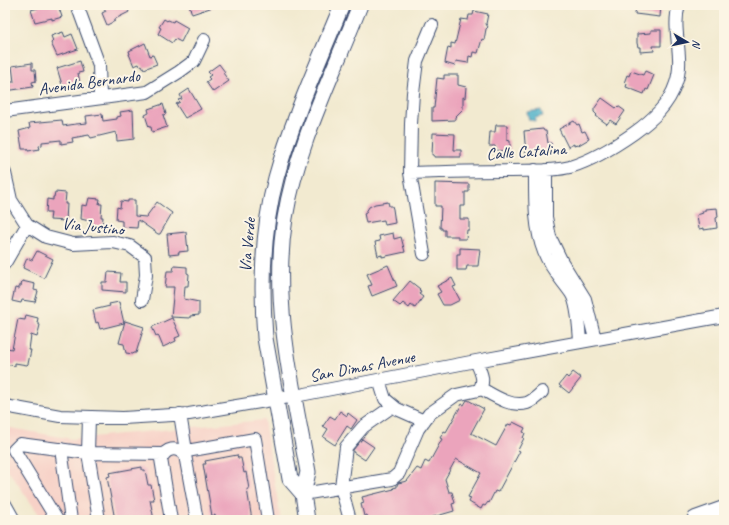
<svg xmlns="http://www.w3.org/2000/svg" width="729" height="525" font-family="Caveat,sans-serif">
<rect width="100%" height="100%" fill="#fcf5e5"/>
<filter id="ink" filterUnits="userSpaceOnUse"><feTurbulence type="fractalNoise" baseFrequency=".025" numOctaves="2"/><feDisplacementMap in="SourceGraphic" scale="8" xChannelSelector="R" yChannelSelector="G"/><feConvolveMatrix kernelMatrix="1 2 1 2 8 2 1 2 1" color-interpolation-filters="sRGB"/></filter>
<filter id="wash" filterUnits="userSpaceOnUse"><feTurbulence type="fractalNoise" baseFrequency=".012" numOctaves="4" result="noise"/><feDisplacementMap in="SourceGraphic" scale="16" xChannelSelector="R" yChannelSelector="G"/><feGaussianBlur stdDeviation="0.9" result="paint"/><feColorMatrix in="noise" values="0 0 0 0 0 0 0 0 0 0 0 0 0 0 0 0 0 1.4 0 .05"/><feComposite in="paint" operator="in"/></filter>
<g filter="url(#wash)">
<rect width="100%" height="100%" fill="#f2ead0"/>
<path fill="#f7d1c7" d="M264,420L281,520H43L5,466V427L72,439Z"/>
<path fill="#49afc8" stroke="#326f93" d="M541,110L543,116L535,118V121L529,120L527,112Z"/>
<g id="blocks">
<path fill="#eba4bc" d="M37,5H58L62,17L52,20V18L35,22L31,10L38,8Z
M105,5H126L129,12L115,19V21L107,25L102,13L106,11L104,8L106,7Z
M189,5H216V6L192,14Z
M636,5H661L660,17L635,14Z
M474,11L488,14L486,24L488,27L486,29L484,40L482,39L478,53L473,52L472,57L469,56L468,63L456,61L455,66L445,63L448,47L451,48V43L455,44L461,19L468,20L469,15H473Z
M164,19L167,21L168,20L173,22L174,20L188,28L181,42L175,39L172,43L158,34L161,28L159,27Z
M651,30H661V46H653L654,51L640,52V47H638L637,43V34L651,33Z
M63,32L65,37L72,34L78,49L57,56L51,43L53,41L51,36Z
M145,43L150,56L153,55L157,64L144,69L142,65L140,66L139,64L134,66L129,54H130L129,51Z
M80,61L83,72L78,73L80,83L63,88L57,68Z
M32,63V70H35L36,81L32,82L33,87L5,91V82H14L12,66Z
M219,64L225,72L223,73L229,81L213,92L206,82L210,79L208,77L211,75L208,72Z
M631,71L643,75L645,71L654,75L648,90L646,89L644,94L626,87L627,84L624,83L627,75L629,76Z
M444,75H458V85L466,87L465,98L463,97V109L455,117V120L432,121V108H434L437,78L444,79Z
M189,89L201,109L185,118L176,104L180,102L178,100L182,99L180,95Z
M602,98L616,108L618,106L625,111L616,124L610,120L607,124L596,116L597,115L594,112V109Z
M163,104L166,114L163,115L167,127L152,132L151,127H149L145,115L149,113L148,109Z
M133,110L134,139L117,141L116,132L91,138L89,135L72,138L73,142L61,144V140L42,142V145L39,146L40,149L28,151V149H22V148L19,131L30,128L29,123L62,120L63,126L76,124L87,123L86,116L102,114L103,121L117,119V117L121,116L120,112Z
M574,121L577,125L579,124L582,132L585,131L589,139L577,146V145L574,146V144L568,147L559,129Z
M496,125H507V140L510,141V150L497,151V149H495V146H489L490,132H495Z
M543,129L544,131H546L548,143H551L552,152L527,156L526,155L524,131Z
M433,133L455,134L454,150H461V157H434V155H432Z
M435,183L469,184V192H465V206H460V219H469V230H467L466,239H458V236H445V230H442V228H440L441,206H435Z
M55,192L66,193L65,204H67L66,221L50,220L51,213H46L47,199L53,200V197H54Z
M89,198L100,199L99,204H102L101,217H103L102,227L89,226V221L81,219L82,205L87,206Z
M128,200H135V216L146,217L157,202L172,213L160,234H158L138,220L137,228L122,227V221L116,220L117,207L120,208L121,201L128,202Z
M388,202L389,206H392L393,209L395,223L385,225L384,220L366,223L364,213L366,212L369,207L375,204Z
M717,208L718,217L716,218L717,228L704,230V228L699,229L697,215L703,213L702,211H705V209Z
M186,232L188,251L178,252L179,254L169,255L167,234Z
M393,233L394,239L401,237L405,252L382,257V255L378,256L375,242L380,241L379,236Z
M460,248L480,249L478,266H467L466,270H457V254H460Z
M37,251L53,259L44,278L23,268L27,258L32,260Z
M388,265L397,286L372,296L368,286L372,285L367,274Z
M174,266L187,267V273L189,274L188,286H185L184,299L199,302V315L190,316V318L171,317L174,287H165L167,271H173Z
M108,272L121,273L120,282H126V292L102,290V282H107Z
M452,278L456,286L453,287L460,300L450,305H443L437,294L441,292L437,286Z
M22,281L35,284L34,290L38,291L35,302L22,300L21,303L12,301L15,288L19,289V286H21Z
M410,281L420,289L419,290L421,291L419,294L423,297L415,308L411,305L409,308L403,303L400,306L393,301Z
M119,302L124,323L100,329L98,322L96,323L93,310L110,306L109,304Z
M26,315L38,318L37,323L40,325L37,337L31,335L29,350H31L28,364L27,365L15,363V366L5,364L7,348L12,349L18,319L25,320Z
M172,318L180,336L175,338L176,341L163,347L158,335L156,336L152,327Z
M125,321L144,327L136,353H134L133,354L126,353L124,344L119,343Z
M573,372L581,378L569,393L559,385L566,376L568,378Z
M467,400H468L484,409L471,433L496,446L508,424L511,425L513,422L525,428L523,432L525,433L523,438H524L518,450L520,451L498,492L495,491L489,503L488,502L485,506L483,505L481,509L469,502L471,498L468,497L481,473L456,459L445,479L449,492H452L455,503L452,504L454,511L423,520H385L384,518L376,520H368L367,515L364,516L361,504L364,503L362,497L394,489L393,488L397,487V485L398,483L407,481L417,468L421,470L425,461L429,463L442,439L440,438L444,431L446,432L462,404L464,405Z
M340,411L347,416L348,413L357,420L351,429L347,426L335,445L323,437L328,429L323,426L330,416L335,419Z
M362,439L374,447L365,460L353,452V450Z
M237,455L238,458H241L244,473L246,472L249,489H247L252,520H216L215,515L212,516L203,464H206L205,461Z
M142,467V470H145L148,485H151L154,500H150L154,520H115L107,477L110,476L109,473Z"/>
</g>
</g>
<g filter="url(#ink)">
<use href="#blocks" fill-opacity="0" stroke="#3b4b6f" stroke-width="1"/>
<g fill="none" stroke-linecap="round" stroke-linejoin="round">
<g stroke="#3b4b6f" stroke-width="14">
<path id="minor" d="M77,5L99,65L100,97
M5,111L147,92L179,72L194,61L204,40
M535,170C535,197 534,227 544,252C550,268 562,280 571,293C578,303 579,329 580,341
M546,170V217L550,237L562,262L585,299L595,339
M5,173L11,200L27,225L46,237L73,244L113,242L130,246L145,257L146,275L142,300
M410,173C442,172 474,171 507,171C527,170 550,172 570,167C593,160 614,147 634,133C652,120 669,105 676,83C685,57 671,30 679,5
M424,254L410,173L411,124L413,93L417,61L432,25
M5,263L27,225
M379,380L385,399L397,409L424,421
M480,388C493,395 511,408 527,403C532,401 538,396 542,392
M5,406L60,416L123,418L189,414L295,396L476,361L724,316
M180,414L186,451
M89,417L88,453L99,520
M61,449L71,520
M181,452L255,439L268,520
M303,494L392,479L399,473L418,429L429,414L456,395L479,390C486,380 480,371 476,361
M5,504L14,520
M57,520L14,450L20,444L88,453L163,454
M171,520L161,459C166,448 176,446 185,455L197,520
M350,520L341,487L346,447L363,427L393,406"/>
</g>
<g stroke="#3b4b6f" stroke-width="17">
<path id="major" d="M303,494L290,479L265,338C261,285 262,230 276,178C292,120 319,61 342,5
M307,520L303,494L308,472C293,389 271,303 285,218C297,144 333,75 360,5"/>
</g>
<g stroke="#3b4b6f" stroke-width="20">
<path id="highway" d="M696,520L724,510"/>
</g>
<use href="#minor" stroke="#fff" stroke-width="12"/>
<use href="#major" stroke="#fff" stroke-width="15"/>
<use href="#highway" stroke="#fff" stroke-width="18"/>
</g>
</g>
<g text-anchor="middle" stroke-width="4" stroke-linejoin="round" paint-order="stroke">
<g font-size="17" fill="#1b2f5e" stroke="#fcf5e5">
<text transform="translate(89 82) rotate(-8)" y="6">Avenida Bernardo</text>
<text transform="translate(526 151) rotate(-4)" y="6">Calle Catalina</text>
<text transform="translate(93 226) rotate(6)" y="6">Via Justino</text>
<text transform="translate(247 245) rotate(-85)" y="6">Via Verde</text>
<text transform="translate(362 366) rotate(-11)" y="6">San Dimas Avenue</text>
</g>
</g>
<rect width="729" height="525" fill="none" stroke="#fcf5e5" stroke-width="20"/>
<g transform="translate(687 42) rotate(99)" stroke="#fcf5e5" stroke-width="3" paint-order="stroke">
<path d="M0-3L7 15L0 10L-7 15Z" fill="#1b2f5e"/>
<text y="-6" font-size="11" font-weight="bold" text-anchor="middle" fill="#1b2f5e">N</text>
</g>
</svg>
